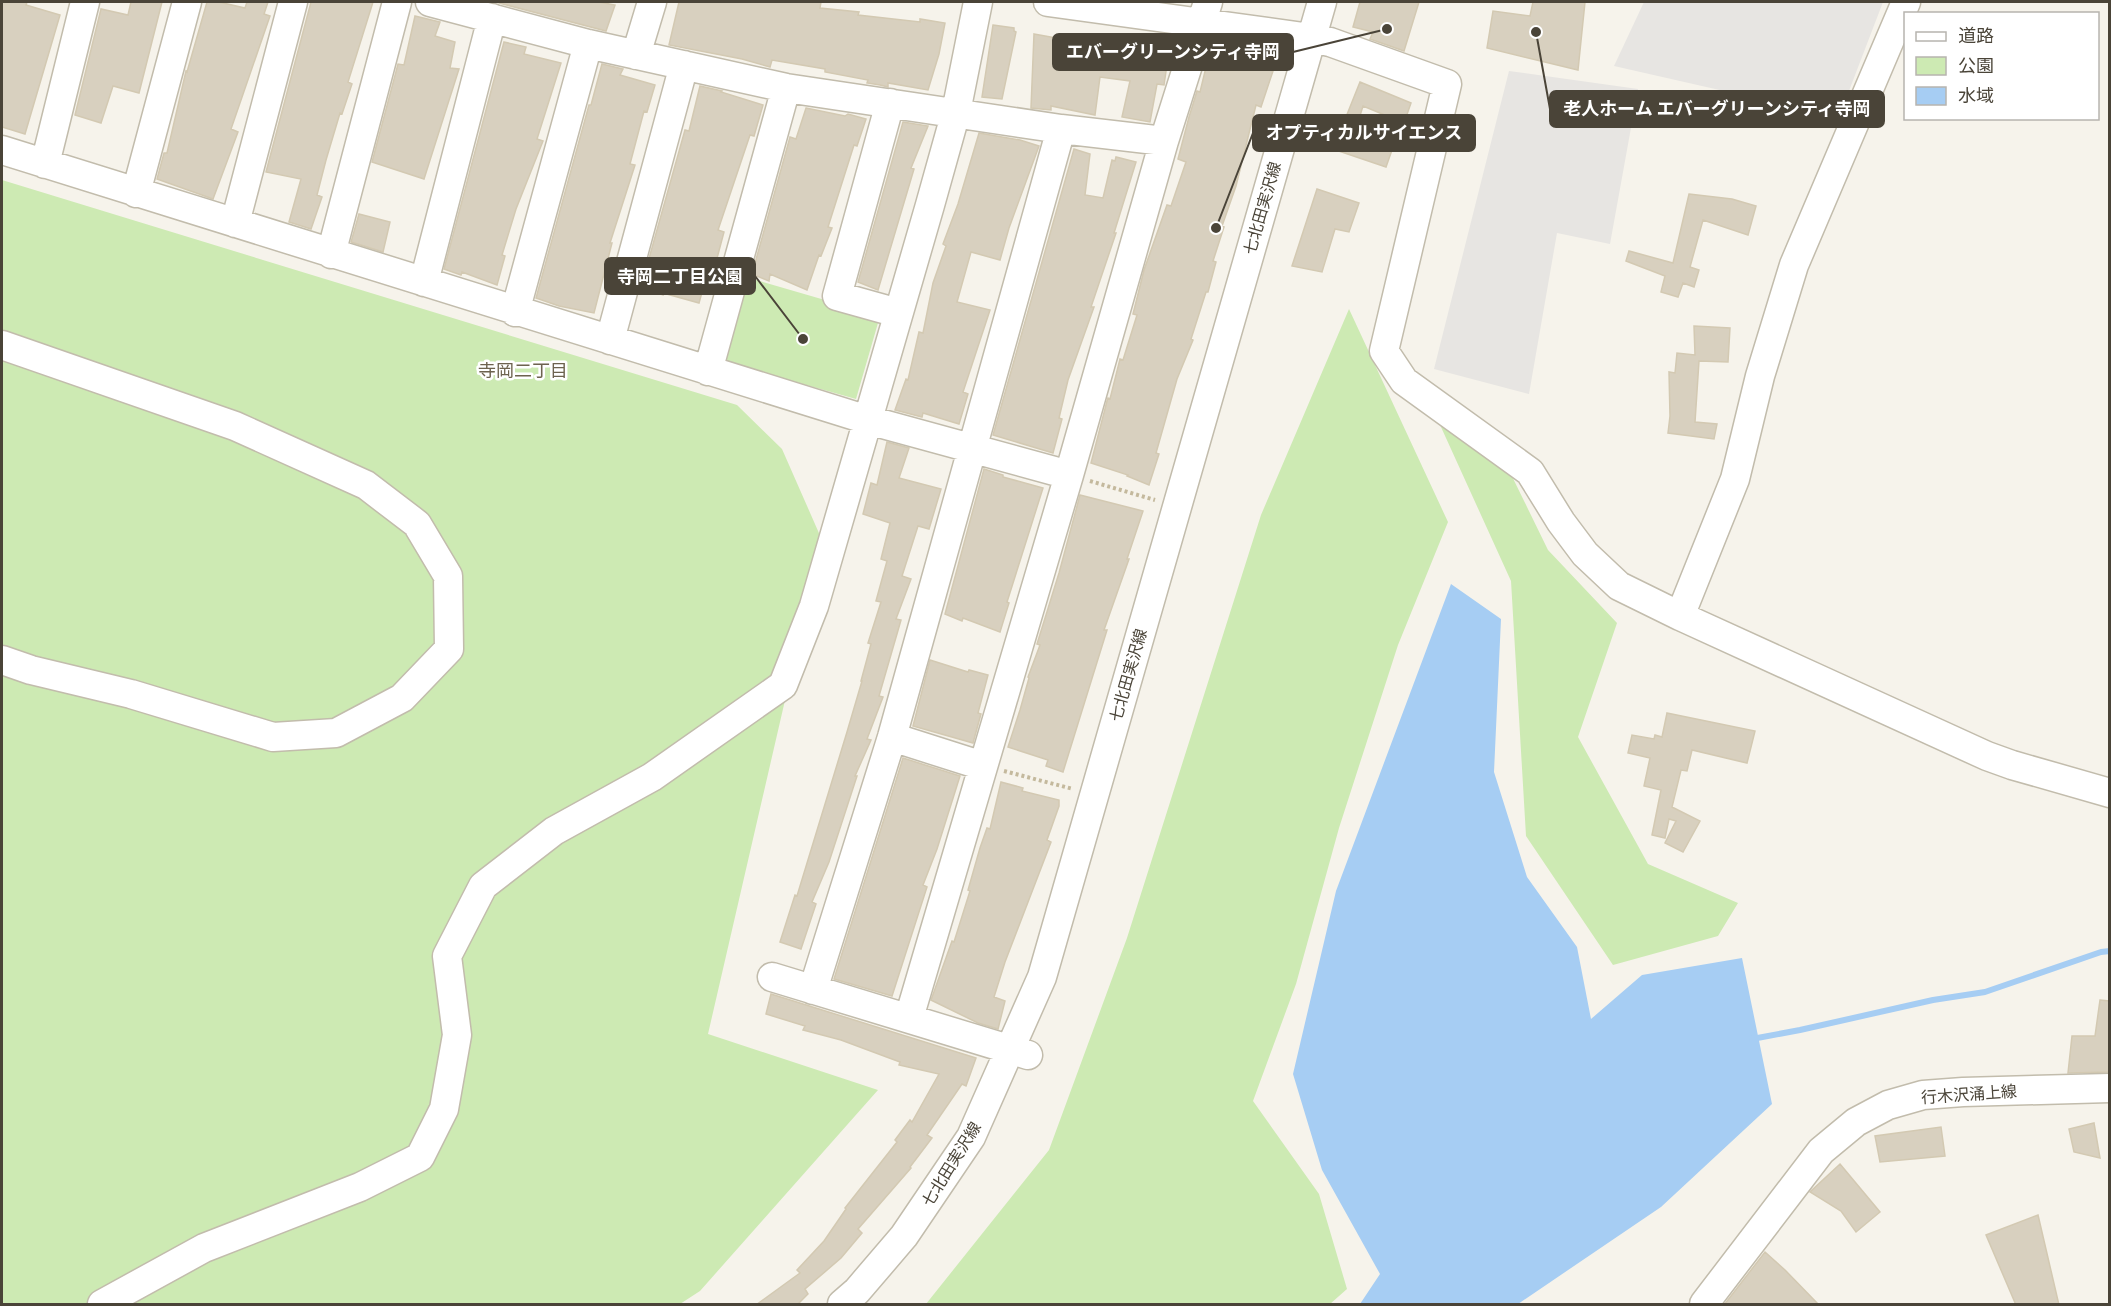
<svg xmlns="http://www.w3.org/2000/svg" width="2111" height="1306" font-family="'Roboto Condensed','Noto Sans JP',sans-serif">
<rect width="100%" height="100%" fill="#f6f3eb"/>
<path fill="#cdeab3" d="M2,180L737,405L782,449L822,540L708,1034L878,1090L700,1291L680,1304H2Z
M749,278L880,316L856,399L725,362Z
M1349,309L1448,522L1398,645L1339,828L1296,984L1253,1101L1319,1194L1347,1289L1330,1304H926L1049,1150L1127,938L1261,515Z
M1431,405L1506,464L1548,550L1617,623L1578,737L1648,864L1738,903L1718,936L1613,965L1526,836L1511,581Z"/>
<path fill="#e7e5e2" d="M1644,2H1883L1839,117L1614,66Z
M1509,71L1638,89L1610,244L1557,233L1529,394L1434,369Z"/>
<path fill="#a6cdf3" d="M1451,584L1501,619L1494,772L1527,877L1577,947L1591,1019L1642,975L1742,958L1772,1104L1661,1207L1518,1304H1360L1380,1274L1322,1170L1293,1074L1336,891Z"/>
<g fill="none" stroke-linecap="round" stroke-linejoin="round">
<path stroke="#a6cdf3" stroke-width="6" d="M1752,1039L1800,1030L1933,1000L1985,992L2101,952L2110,951"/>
</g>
<path fill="#d8d0bf" stroke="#d3c9b2" stroke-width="1.5" d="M2,2H27L26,5L60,15L25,134L2,127Z
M131,2H162L139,93L113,86L101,123L75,115L101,9L128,15Z
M207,2H219L245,8L247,2H268L264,14L270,16L231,129L238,132L213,199L157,179L164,153H167L186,71L187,72Z
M311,2H373L348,82L352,84L342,114L340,113L326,160L317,195L322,197L311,229L289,222L301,179L266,172Z
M499,2H599L615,5L606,31L499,3Z
M679,2H821L820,8L859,12L858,15L920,22V19L945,23L939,54L928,90L888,83V87L880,85L867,83L868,80L825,72V69L772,60L770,67L742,59L669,45Z
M1360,2H1419L1404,51L1370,39L1373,32L1353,27Z
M1533,2H1585L1578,70L1487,48L1493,11L1530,16Z
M415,16L440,22L435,36L455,42L450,68L459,69L424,179L372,162L398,64L404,65Z
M993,25L1014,28V31L1016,32L1002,99L982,97Z
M1034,34L1095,45L1169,51L1164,85L1157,84L1150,122L1122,117L1130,81L1100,77L1095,115L1051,106V110L1031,108Z
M504,42L526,47L524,54L561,63L537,139L543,141L516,209L502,255L505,256L497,285L462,272L461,275L444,269Z
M1209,55L1234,60L1233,63L1273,71L1261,107L1256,105L1236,186L1222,226L1224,227L1213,261L1216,262L1208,292H1206L1191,339L1193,340L1177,379L1156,453L1159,454L1149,485L1127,476L1128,475L1091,463L1107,401L1108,398L1110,399L1120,359L1123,360L1137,315L1133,314L1144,270L1167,205L1171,206L1186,162L1178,159L1189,117L1197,91L1200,92Z
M602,64L623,69L620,75L655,85L647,112L644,111L630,164L635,165L610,243H612L594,313L559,306L536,298L589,105H591Z
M1360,82L1411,103L1404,123L1363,106L1353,138L1392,150L1386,167L1321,145L1331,118L1344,122Z
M700,86L722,91L721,92L763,105L754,136L750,135L718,230L724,232L716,262L711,260L699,303L663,293V295L641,287L685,130L689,131Z
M806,108L845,116L848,114L866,119L857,146L854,145L828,227L832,228L821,256L819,255L807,290L770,274L769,281L752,274L790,137L796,139Z
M903,122L928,126L911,168L914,169L878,290L858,282Z
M979,133L1020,140L1039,146L1009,228L1000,260L971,252L957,302L990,310L963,392L968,394L959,424L923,413L922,417L895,410L906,379L908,380L919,332L923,333L933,283L946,246L943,244L958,204Z
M1074,149L1090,154L1085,195L1103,198L1112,160L1115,161L1116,157L1136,162L1114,233H1116L1091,307H1094L1068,380L1059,418L1062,419L1053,453L993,435Z
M1317,189L1359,203L1349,232L1335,229L1322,272L1292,266Z
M1689,194L1732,199L1756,206L1748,235L1703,220L1690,267L1699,270L1694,287L1683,283L1678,297L1661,292L1665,276L1626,261L1629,251L1673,263Z
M359,214L390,222L383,252L351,242Z
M1694,326L1730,328L1728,362L1699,361L1695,422L1717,424L1714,439L1668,433L1670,416L1669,372L1675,373L1677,353L1695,355Z
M887,442L909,448L899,478L941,489L929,529L918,526L902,576L911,579L896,619L901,620L879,696L883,697L867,739L871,740L855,776H857L829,862L812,902L816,904L801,949L780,942L795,895L797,896L847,732L862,681H861L871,644L868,643L881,602L876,601L887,561L881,559L890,523L863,514L871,483L877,485Z
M984,469L1003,475V477L1043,488L1007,602L1009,603L1000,632L963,618L962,621L945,614Z
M1080,495L1143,511L1127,559H1129L1104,630H1107L1063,772L1046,766L1048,760L1008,747L1020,710L1029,678L1028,677L1040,645L1037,644L1059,573Z
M930,660L968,672L969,670L988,675L978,713L981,714L973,743L913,726Z
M1667,713L1755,731L1747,763L1692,750L1687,771L1681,770L1672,807L1700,821L1683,852L1665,843L1676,821L1669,819L1665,838L1652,835L1661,790L1644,786L1650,758L1628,753L1632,735L1654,739L1655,735L1662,737Z
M903,758L960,776L937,849L923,885L927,887L892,996L834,979Z
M1001,782L1023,788L1022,791L1059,800V806L1047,840L1051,842L1005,962L994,997L1005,1001L998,1029L978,1023L931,1000L952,941L954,942L970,891L968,890L980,848L987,828L990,829Z
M771,994L976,1058L966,1086L962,1084L927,1135L932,1138L910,1167L911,1168L858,1229L862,1233L841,1258L805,1289L808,1294L797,1305H756L800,1273L797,1270L824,1241L846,1209L845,1208L897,1142L895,1140L910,1120L912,1122L939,1074L899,1065L900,1062L841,1040L803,1030L805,1026L766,1014Z
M2100,1000L2109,1001V1072L2068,1073L2072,1036H2095Z
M2094,1123L2100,1158L2074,1152L2069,1129Z
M1941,1127L1945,1156L1880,1162L1875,1136Z
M1840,1164L1880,1212L1856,1232L1841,1211L1810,1192Z
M2038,1215L2059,1305H2016L1986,1235Z
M1765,1252L1785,1270L1819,1305H1724Z"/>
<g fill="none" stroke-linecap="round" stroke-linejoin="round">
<g stroke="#c2bcac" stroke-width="31">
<path id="minor" d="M430,2L588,44L786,88L1061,129L1164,141
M1048,2L1311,38L1330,42L1447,84L1384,351L1404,381L1530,472L1561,522L1585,554L1619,586L1680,616
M1906,2L1794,265L1760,376L1735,479L1680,616L1987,756L2012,765L2110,793
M636,55L652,2
M890,103L837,296L898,313
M2,150L868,420L1069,475
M45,164L85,2
M136,193L187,2
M235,223L293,2
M331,254L397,2
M424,282L492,18
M515,312L588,44
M610,340L684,65
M2,345L235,426L366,485L417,524L448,576L449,649L402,698L336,733L273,737L131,694L31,670L2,660
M708,371L786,88
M892,737L983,766
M772,977L1028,1055
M813,990L892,737L1061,129
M909,1018L1069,475L1164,141L1208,2
M102,1304L204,1248L360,1187L420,1157L444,1109L457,1035L447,956L483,886L554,831L652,777L783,685L814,606L930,205L956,112L978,2
M842,1304L857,1291L904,1236L971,1137L1042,977L1322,2
M1704,1304L1821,1151L1856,1122L1888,1105L1923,1095L1963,1092L2110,1088"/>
</g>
<path stroke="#c4b99d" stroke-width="4" stroke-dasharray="3 3" stroke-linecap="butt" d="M1090,481L1155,500
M1004,771L1073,789"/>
<use href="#minor" stroke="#fff" stroke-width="28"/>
</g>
<g text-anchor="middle" stroke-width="5" stroke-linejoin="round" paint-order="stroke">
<g font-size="16" fill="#4a4438" stroke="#fff">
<text transform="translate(1262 208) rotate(-74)" y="6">七北田実沢線</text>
<text transform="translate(1128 675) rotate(-74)" y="6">七北田実沢線</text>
<text transform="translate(1969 1094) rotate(-4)" y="6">行木沢涌上線</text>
<text transform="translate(951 1164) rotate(-58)" y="6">七北田実沢線</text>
</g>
<g font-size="18" fill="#6d634f" stroke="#fff">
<text x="523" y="377">寺岡二丁目</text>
</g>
</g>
<path fill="none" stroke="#4a4438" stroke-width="2" d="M1387 29L1293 52M1536 32L1550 109M1216 228L1253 133M803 339L755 276"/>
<g fill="#4a4438" stroke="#fff" stroke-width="2">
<circle cx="1387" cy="29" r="6"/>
<circle cx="1536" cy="32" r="6"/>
<circle cx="1216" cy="228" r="6"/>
<circle cx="803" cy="339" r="6"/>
</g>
<g fill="#4a4438" stroke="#4a4438" stroke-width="2">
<rect x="1053" y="34" width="240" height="36" rx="6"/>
<rect x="1550" y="91" width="334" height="36" rx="6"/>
<rect x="1253" y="115" width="222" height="36" rx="6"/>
<rect x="605" y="258" width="150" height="36" rx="6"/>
</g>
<g font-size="18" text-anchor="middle" font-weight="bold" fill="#fff">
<text x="1173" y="58">エバーグリーンシティ寺岡</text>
<text x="1717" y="115">老人ホーム エバーグリーンシティ寺岡</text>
<text x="1364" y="139">オプティカルサイエンス</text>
<text x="680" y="283">寺岡二丁目公園</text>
</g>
<rect width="2111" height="1306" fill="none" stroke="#4a4438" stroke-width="6"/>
<rect x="1904" y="12" width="195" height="108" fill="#ffffff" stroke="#b7b4af" stroke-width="1.5"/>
<rect x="1916" y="32" width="30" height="9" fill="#ffffff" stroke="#b7b4af" stroke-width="1.5"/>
<text x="1958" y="42" font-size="18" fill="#4a4438">道路</text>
<rect x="1916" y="57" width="30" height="18" fill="#cdeab3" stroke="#b7b4af" stroke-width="1.5"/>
<text x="1958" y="72" font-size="18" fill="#4a4438">公園</text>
<rect x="1916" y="87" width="30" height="18" fill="#a6cdf3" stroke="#b7b4af" stroke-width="1.5"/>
<text x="1958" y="102" font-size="18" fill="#4a4438">水域</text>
</svg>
